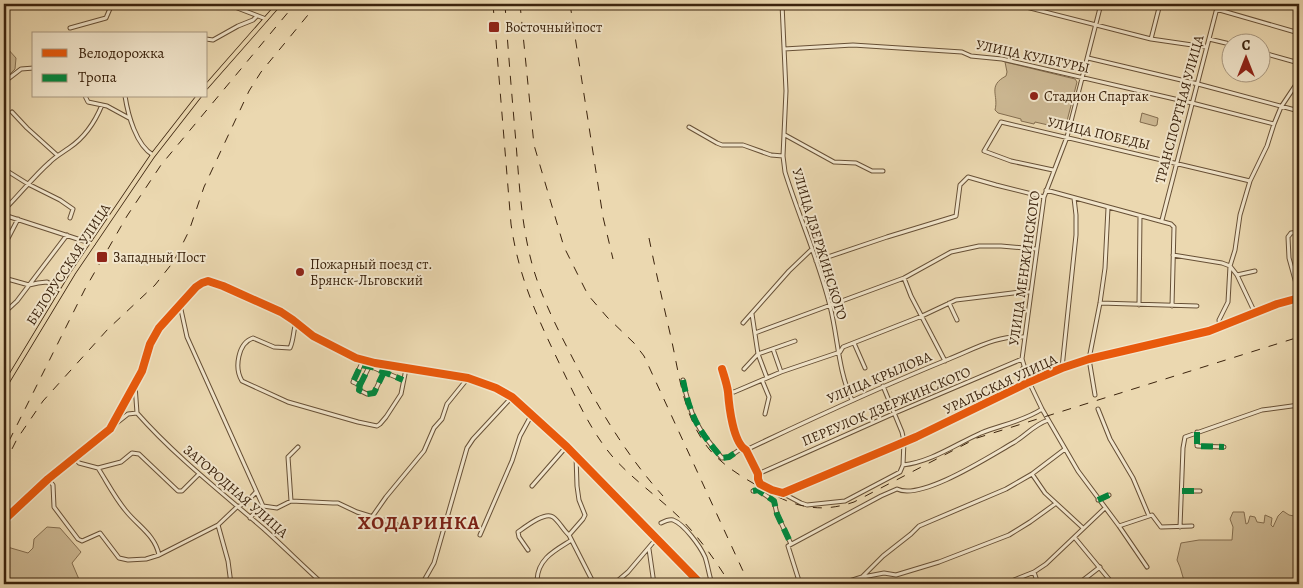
<svg xmlns="http://www.w3.org/2000/svg" width="1303" height="588" font-family="Alegreya,serif">
<rect width="100%" height="100%" fill="#ebd8b0"/>
<filter id="stains"><feTurbulence type="fractalNoise" baseFrequency=".004" numOctaves="4"/><feColorMatrix values="0 0 0 0 .2 0 0 0 0 .09 0 0 0 0 .02 0 0 0 .5 -.17"/></filter>
<radialGradient id="worn" r=".72"><stop offset=".6" stop-color="#630" stop-opacity="0"/><stop offset="1" stop-color="#630" stop-opacity=".3"/></radialGradient>
<path fill="#cdb994" stroke="#846e50" d="M4,40L7,48L16,58L15,69L4,80Z
M1005,62L1075,79L1077,82L1067,121L1057,127L1035,122L1034,124L1021,121V119L998,113L995,110C999,95 987,86 1006,76L1007,72Z
M1142,113L1158,118L1157,125L1155,126L1140,122Z
M1299,465V584H1185L1180,567L1177,560L1181,543L1199,540H1232L1233,527L1230,519L1233,512H1244L1246,524L1248,523L1250,516L1255,517L1257,522L1264,523L1265,515L1272,518L1271,525L1273,527L1278,516L1283,511L1289,515L1294,516L1295,466Z
M47,527L60,528L81,552L72,563L81,584H4V546L28,553L33,548L34,539Z"/>
<g fill="none" stroke-linecap="round" stroke-linejoin="round">
<g stroke="#675036" stroke-width="5">
<path id="minor" d="M227,4L266,19
M782,4L786,91L783,156L785,172C799,217 819,261 830,306C838,337 838,371 852,400
M1014,4L1151,39L1206,47
M1101,4L1067,137L1044,197L1022,359L1029,382L1042,409L1078,471L1119,526L1147,567
M1216,9L1299,33
M70,28L106,18L112,4
M206,39L213,40L238,26L253,20L257,16
M1151,39L1160,4
M1209,39L1230,44
M784,49L853,45L962,52L971,56L1002,59L1192,103L1274,124
M1260,52L1299,63
M1088,58L1198,84L1299,111
M8,79L21,69L34,68
M85,96L88,102L107,106L129,118
M125,96C128,115 136,145 153,155
M12,112L27,128L57,155
M689,127L717,143L722,145H743L771,155L783,156
M785,135L834,162L856,163L872,171H883
M4,169L28,184L60,200L73,209L70,218
M1053,170L1011,161L984,151L1001,122L1250,181
M1046,190L1171,224L1174,227L1172,306
M4,215L6,208C21,193 34,176 50,162C56,156 62,153 69,148C84,138 95,122 102,105
M4,215L93,244
M1162,220L1218,4
M1299,232L1291,233L1288,237L1289,258L1299,294
M4,246L18,219
M1173,255L1222,263L1230,266L1228,302L1219,320L1220,327
M816,261L887,237L956,216L960,185L968,177L996,185L1044,197
M1237,275L1255,271
M4,278L29,285L38,283L47,282L62,291
M904,278L911,296L945,361
M949,303L957,320
M1100,303L1197,306
M180,305L187,337L263,506
M1139,305L1140,216
M4,313L17,301L67,235
M1255,313L1237,275L1230,266L1235,250L1240,215L1250,181L1267,146L1274,124L1281,107L1299,80
M752,314L758,354L767,378
M296,323C293,331 294,339 290,348L274,347L253,338C238,343 234,368 242,381L288,402L358,422L377,426L380,424L386,417L401,394L406,369
M743,323L789,271L812,249
M755,333L904,278L951,252L979,246H1001L1036,249
M854,343L865,368
M773,349L781,372
M1023,368L1033,374H1043
M1062,368L1076,235V215L1074,198
M722,369C724,376 727,384 728,392C729,406 733,443 746,450L758,474V479L760,484L772,490L783,493L916,437L1029,382L1062,368L1089,359L1209,331L1277,304L1299,298
M744,369L758,354L795,341
M384,372L374,393L367,394L359,390L360,385L353,382L361,365L372,367L403,380
M683,380C690,416 698,430 722,458L729,457L742,448
M762,380L769,397L765,414
M135,385L137,413
M360,385L369,367
M883,386L902,432L904,441L903,465
M727,391L734,392L781,372L840,352L843,347L922,316L956,300L1021,292H1031
M1095,395L1089,359L1100,303L1105,268L1108,208
M1098,409L1110,439L1133,478L1149,516
M137,413C175,456 220,491 264,529C284,547 303,566 323,584
M114,425L128,414L137,413
M1197,432V446L1224,447
M746,450C813,418 880,387 949,359C972,350 999,334 1025,337
M576,456L577,486L579,500L585,515L583,519L569,535L594,584
M75,458L79,463L98,468C107,482 115,498 126,511C138,526 155,535 159,555
M98,468L121,462L132,453L139,454L178,491H182L199,474
M758,474L895,413L1022,359
M1032,474L1045,493L1083,528
M48,479L53,485L54,507L78,539L82,541L100,533L119,558L128,560L146,559L159,555L218,525L237,507L246,503L256,492
M532,486L566,447
M753,491L758,490L774,501L777,514L791,544
M1182,491H1200
M784,494L801,503L807,505L845,501L900,472L903,465C931,462 956,444 981,433C1001,425 1024,421 1042,409
M1098,500L1109,495
M291,501L288,457L298,447
M372,517L386,497L424,451L434,428L442,419L447,404L468,378
M250,518L256,511L263,506L277,508L291,501L333,503H338L357,512L396,524
M4,520L48,479L110,429L142,371L150,344L159,328L196,287L202,283L208,281L223,286L281,312L293,320L313,336L356,358L375,363L468,378L496,388L512,397L567,447L701,584
M661,523C665,521 669,519 673,520C684,524 700,546 705,557C708,566 709,575 712,584
M218,525L228,561L231,584
M1119,526L1152,515L1161,527L1192,526
M1180,527L1183,448L1185,437L1262,410L1299,405
M480,535L512,461L520,436L532,414
M1075,538L1113,584
M649,549L654,584
M528,550L519,537L518,532C525,527 545,511 553,517C559,521 563,530 569,535
M1034,572L1038,584
M863,577L884,573L896,575L939,562L1009,535L1030,522L1055,504
M422,584L434,563L467,448L473,439L512,397
M530,584L537,580C538,559 554,551 570,541
M614,584L628,572L656,539
M800,584L788,546L881,496L897,489C921,501 990,456 1013,443C1027,435 1032,426 1048,420
M840,584L862,577L883,556L911,534L919,526L1006,489L1032,474L1065,449
M1004,584L1034,572L1046,564L1105,508
M1078,584L1100,567"/>
</g>
<g stroke="#3b230d" stroke-width="5.5">
<path id="major" d="M206,87L279,4
M4,387L73,273L153,155L199,96"/>
</g>
<use href="#minor" stroke="#f2e6cc" stroke-width="3"/>
<use href="#major" stroke="#ebd8b0" stroke-width="4"/>
<path stroke="#3b230d" stroke-width="1" stroke-dasharray="9 9" stroke-linecap="butt" d="M493,4L511,224C519,280 539,321 563,371C577,400 591,431 612,456C633,480 660,498 682,520C701,540 716,561 730,584
M505,4C508,50 512,97 516,143C519,181 521,219 530,256C538,290 554,322 570,353C596,404 625,454 663,496
M520,4L534,145L564,247L588,295L607,317L634,343L644,356L749,584
M570,4L603,217L613,259
M649,238C656,273 664,307 672,342C680,379 684,418 709,449C724,467 747,480 767,491C796,508 822,513 854,502L977,438L1299,337
M9,441L85,289L127,216L161,165L295,4
M4,465L17,439L43,401L108,329L155,285L174,261L189,231L204,187L249,91L261,72L317,4"/>
<path stroke="#00873e" stroke-width="6" stroke-dasharray="12 6" stroke-linecap="butt" d="M384,372L374,393L367,394L359,390L360,385L353,382L361,365L372,367L403,380
M683,380C690,416 698,430 722,458L729,457L742,448
M360,385L369,367
M1197,432V446L1224,447
M753,491L758,490L774,501L777,514L791,544
M1182,491H1200
M1098,500L1109,495"/>
<g stroke="#f2e6cc" stroke-width="11">
<path id="cycleway" d="M722,369C724,376 727,384 728,392C729,406 733,443 746,450L758,474V479L760,484L772,490L783,493L916,437L1029,382L1062,368L1089,359L1209,331L1277,304L1299,298
M4,520L48,479L110,429L142,371L150,344L159,328L196,287L202,283L208,281L223,286L281,312L293,320L313,336L356,358L375,363L468,378L496,388L512,397L567,447L701,584"/>
</g>
<use href="#cycleway" stroke="#e8590c" stroke-width="8"/>
</g>
<g fill="#8f2418" stroke="#f2e6cc" stroke-width="2">
<rect x="488" y="21" width="12" height="12" rx="2.5"/>
<circle cx="1034" cy="96" r="5"/>
<rect x="96" y="251" width="12" height="12" rx="2.5"/>
<circle cx="300" cy="272" r="5"/>
</g>
<g text-anchor="middle" stroke-width="4" stroke-linejoin="round" paint-order="stroke">
<g font-size="14" fill="#3b230d" stroke="#f2e6cc" text-anchor="start">
<text x="505" y="32">Восточный пост</text>
<text x="1044" y="101">Стадион Спартак</text>
<text x="113" y="262">Западный Пост</text>
<text x="310" y="269">Пожарный поезд ст.<tspan x="310" dy="16">Брянск-Льговский</tspan></text>
</g>
<g font-size="14" fill="#3b230d" stroke="#f2e6cc">
<text transform="translate(1033 56) rotate(12)" y="5">УЛИЦА КУЛЬТУРЫ</text>
<text transform="translate(1179 109) rotate(-75)" y="5">ТРАНСПОРТНАЯ УЛИЦА</text>
<text transform="translate(1099 133) rotate(13)" y="5">УЛИЦА ПОБЕДЫ</text>
<text transform="translate(820 244) rotate(73)" y="5">УЛИЦА ДЗЕРЖИНСКОГО</text>
<text transform="translate(68 264) rotate(-57)" y="5">БЕЛОРУССКАЯ УЛИЦА</text>
<text transform="translate(1024 268) rotate(-82)" y="5">УЛИЦА МЕНЖИНСКОГО</text>
<text transform="translate(879 377) rotate(-23)" y="5">УЛИЦА КРЫЛОВА</text>
<text transform="translate(1000 384) rotate(-25)" y="5">УРАЛЬСКАЯ УЛИЦА</text>
<text transform="translate(886 406) rotate(-23)" y="5">ПЕРЕУЛОК ДЗЕРЖИНСКОГО</text>
<text transform="translate(236 491) rotate(41)" y="5">ЗАГОРОДНАЯ УЛИЦА</text>
</g>
<g font-size="19" font-weight="bold" letter-spacing="1" fill="#7a1f14" stroke="#f2e6cc">
<text x="419" y="529">ХОДАРИНКА</text>
</g>
</g>
<rect width="1303" height="588" fill="none" stroke="#ebd8b0" stroke-width="20"/>
<rect x="5" y="5" width="1293" height="578" fill="none" stroke="#3b230d" stroke-width="2.5"/>
<rect x="10" y="10" width="1283" height="568" fill="none" stroke="#3b230d"/>
<rect x="32" y="32" width="175" height="65" fill="#f2e6cc" stroke="#a99880"/>
<rect x="42" y="49" width="25" height="8" fill="#e8590c" stroke="#a99880"/>
<text x="78" y="58" font-size="15" fill="#3b230d">Велодорожка</text>
<rect x="42" y="74" width="25" height="8" fill="#00873e" stroke="#a99880"/>
<text x="78" y="82" font-size="15" fill="#3b230d">Тропа</text>
<g transform="translate(1246 58)"><circle r="24" fill="#f2e6cc" stroke="#a99880"/>
<path d="M0-4L9 19L0 12L-9 19Z" fill="#8f2418"/>
<text y="-8" font-size="14" font-weight="bold" text-anchor="middle" fill="#3b230d">С</text>
</g>
<rect width="100%" height="100%" filter="url(#stains)"/>
<rect width="100%" height="100%" fill="url(#worn)"/>
</svg>
